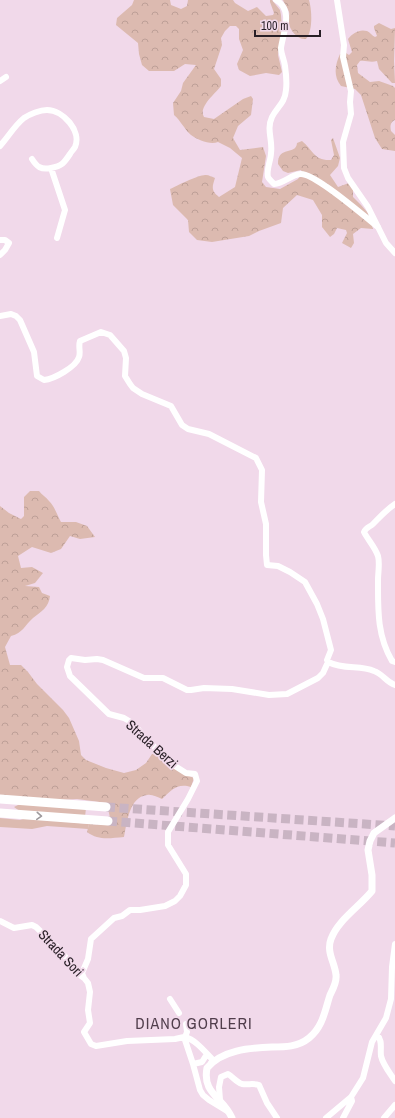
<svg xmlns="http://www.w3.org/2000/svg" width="395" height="1118" font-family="'Archivo Narrow',sans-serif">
<defs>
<pattern id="forest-crowns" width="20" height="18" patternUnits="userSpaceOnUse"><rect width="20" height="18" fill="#dcbab0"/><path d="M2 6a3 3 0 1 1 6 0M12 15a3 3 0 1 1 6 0" fill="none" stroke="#bd9f97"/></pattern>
</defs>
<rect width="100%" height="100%" fill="#f1d9ea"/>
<path fill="#dcbab0" d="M22,803L86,808L85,817L21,812L14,807Z
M0,818L20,820L26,818L89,824L88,829L47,826L32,829L0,827Z"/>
<path fill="url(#forest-crowns)" d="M134,0H170L171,5L181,9L187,6L188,0H233L235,3L248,11L257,7L266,16L273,15L274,13L270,2V0H272L280,10L281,15L282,28L278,55L282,72L279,75L266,73L250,76L239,70L237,64L243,50L239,39V29L236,26H230L225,31L221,38L222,45L214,69L221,79V86C215,94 198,107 204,117L214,119L243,99L251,96L253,99L251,115L238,126L233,138L240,150L263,147L266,156L262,182L266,187L280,189L298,179L302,172L301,170L288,173L283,171L278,164C278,145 296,156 297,143L302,141C313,150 314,161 331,160L334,155L331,140L333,138L340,158L338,166L330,175L338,187L349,183L353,189V197L361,205L368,213L373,229L361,228L353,234L354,243L351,248L342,243L347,233L346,230L337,228L334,234L330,237L322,227V215L313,200L297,195L283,208L281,223L259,231L249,236L212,242L197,240L189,232L188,220L173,205L170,189C176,186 200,174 206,175C209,175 212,177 215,178C212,187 211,191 219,197L235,187L242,158L230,148L218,142C210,145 198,140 191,135C184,129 181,121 174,115L173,103L181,91L183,83L196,65L185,64L174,71H149L142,65L139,54L138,43L116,25L117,18L132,5Z
M283,0H309C312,10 313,31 306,39C298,40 289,30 289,22C288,19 290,15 289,12C288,8 284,4 283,0Z
M379,23L391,29L395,28L394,61L395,83H392L379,69L377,61C370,63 366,60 360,61L357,65L358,73L370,82L379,81L393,86L395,88V120C390,122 390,127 391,131L395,135V151L382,149L375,138L361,95L355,89L341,86C333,76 335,65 340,54L346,53L349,55L352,52L348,39C353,33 359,29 367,31C370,32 372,36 375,37L377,36L374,28V26Z
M30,491H39C42,495 46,497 49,501C55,507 57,515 61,522H76L87,526L95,537L80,539L70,536L61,549L51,553L32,547L18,556L21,568L32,567L43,573L35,583L25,586L39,587L42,593L50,596C49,607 41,612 33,618C24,626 23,633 11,636L5,647L10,665H21L28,672L37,684L63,710L69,718L79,741L81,755L86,760L106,768L124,773L136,770L146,763L152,754L158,753L185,774L194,778L191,787C177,783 172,790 162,799C157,797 152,794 147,795C129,797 127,823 124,837C110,838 99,841 87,832L89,824L109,825L110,818L107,803L77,799L61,800L0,796V506L9,513L21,519L24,516V497Z"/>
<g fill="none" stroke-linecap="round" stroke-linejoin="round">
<path stroke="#c9b4c3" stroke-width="9" stroke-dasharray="9 4.5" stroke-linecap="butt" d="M106,807L395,826
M108,821L395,843"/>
<path stroke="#fff" stroke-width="6" d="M276,0C294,10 283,33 281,48C281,54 284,59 285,66C286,73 287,82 286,90C285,103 277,107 272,117C266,130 273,140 271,153C271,160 266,170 268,177C269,179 272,182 274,184C284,183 291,175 300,174C314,172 365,217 378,227
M337,0L344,45L343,57L351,91L350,102L351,114L343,142L344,168L348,178L368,207L386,243L395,253
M0,81L6,77
M0,146C8,137 15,125 24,118C30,114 40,110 47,110C63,110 82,131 75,147C74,149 71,152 70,154C64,163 62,166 51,168C41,170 37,167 32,159
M51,168L65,210L57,238
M0,240H5L9,243L5,250L0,255
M0,316L11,314L16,316L20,320L34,352L37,376L44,380C54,379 76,367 79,357C81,352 78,347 80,341L101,332L110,335L124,351L126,358L125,376L130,384L133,388L142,394L171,406L182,425L188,429L209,434L256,458L262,470L261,502L266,524V555L267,565L278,566L290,572L305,582L317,604L323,619L331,650L327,660L328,662C344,670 360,665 374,671C383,674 386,682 395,685
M395,504C386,510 380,517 373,524C370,527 366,527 364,532C368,540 375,547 378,556C380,563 378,573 378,580C378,610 377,635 392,661L395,662
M0,921L14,928L32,925L36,927L60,950L67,959L76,972L84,978L88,983L90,992L88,1010L90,1023L84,1032L91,1044L96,1046L127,1041L175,1039L184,1037L193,1064L200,1090L203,1095L209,1100L227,1111
M84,978L82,973L88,959L91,939L114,918L122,916L130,910H140L165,906L175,901L180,896L186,885V874L168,845V832L188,799L197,781L195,774L186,773L175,766L146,739L134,724L124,718L109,714L70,676L67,667L69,660L71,658L85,660L97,659L103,660L144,678H163L187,690H191L204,688L232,689L269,695L287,694L318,678L323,673L328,662
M170,999L179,1013
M186,1024L187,1032L185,1037C196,1040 205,1052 213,1060L211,1063
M377,1035C383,1040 380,1049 381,1056C383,1065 390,1073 395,1081
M193,1064L202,1062L207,1054
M220,1100L219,1087L221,1077L228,1074C233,1077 236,1082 242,1084C248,1085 253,1083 259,1085L267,1103L277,1118
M326,1118L351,1097L363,1078L372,1042L386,1018L391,999L392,967L395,944
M343,1118L352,1101L351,1097
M384,1118L395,1105"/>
<path stroke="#fff" stroke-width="7" d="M232,1118C223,1097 202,1094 207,1068C222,1050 249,1048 272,1047C285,1047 298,1047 309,1038C323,1027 325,1010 330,995C333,989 337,982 336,975C335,963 326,952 331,939C338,920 359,907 372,891V875L368,850L370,841L374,833L395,818"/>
<path stroke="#fff" stroke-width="9" d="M0,799L106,807
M0,813L108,821"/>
</g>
<defs><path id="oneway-chevron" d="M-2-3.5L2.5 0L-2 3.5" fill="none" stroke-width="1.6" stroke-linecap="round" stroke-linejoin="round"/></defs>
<use stroke="#9e9a9d" href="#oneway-chevron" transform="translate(39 816) rotate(4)"/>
<g text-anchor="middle" stroke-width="3.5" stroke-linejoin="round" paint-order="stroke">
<g font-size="14" fill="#281f26" stroke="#f1d9ea">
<text transform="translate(152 744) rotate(42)" y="5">Strada Berzi</text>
<text transform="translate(61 953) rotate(47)" y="5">Strada Sori</text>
</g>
<g font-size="16" letter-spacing="1" fill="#513e4c" stroke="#f1d9ea">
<text x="194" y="1029">DIANO GORLERI</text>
</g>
</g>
<path d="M255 30v6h65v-6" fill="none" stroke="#281f26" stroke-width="2"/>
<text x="261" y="30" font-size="12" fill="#281f26" stroke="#f1d9ea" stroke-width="3" paint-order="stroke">100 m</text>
</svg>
